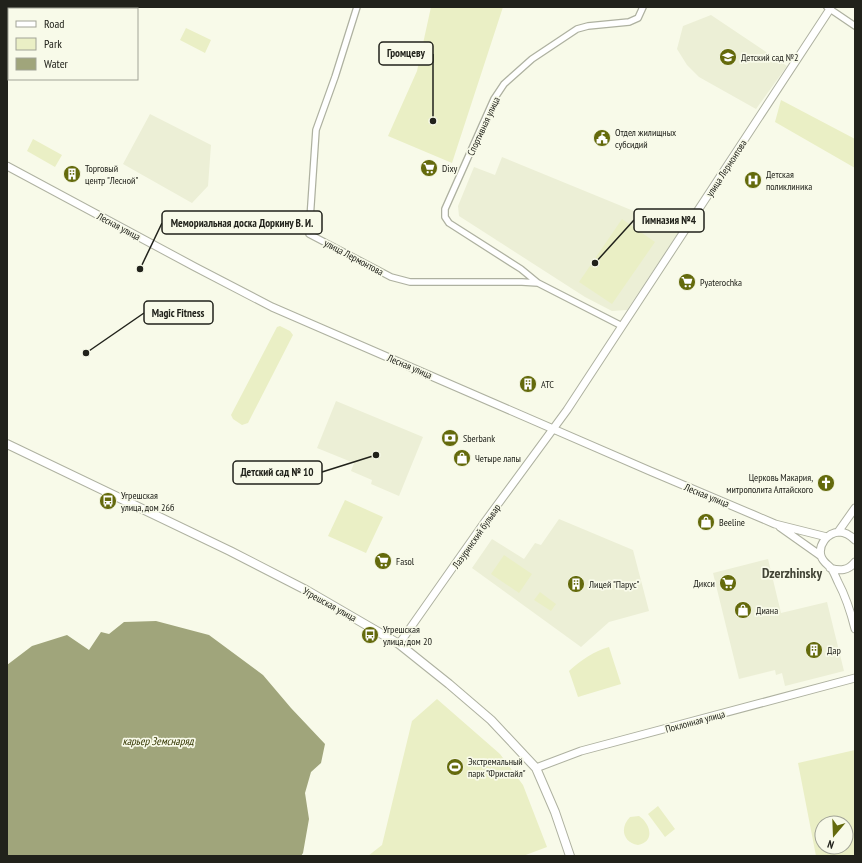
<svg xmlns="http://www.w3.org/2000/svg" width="862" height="863" font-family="'PT Sans Narrow',sans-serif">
<rect width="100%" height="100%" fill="#f8fae9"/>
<path fill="#ecefd6" d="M711,15L787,66L756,109L699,77L687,65L677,49L683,26Z
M150,114L211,145L208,186L192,203L123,164Z
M502,157L680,230L627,310L612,311L585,297L459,216L458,206L474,167L495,175Z
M336,401L423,437L399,496L371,484L372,480L351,471L354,463L317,448Z
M559,519L633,550L649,611L609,622L581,647L472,568L492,539L524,559L535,543L541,545Z
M768,559L781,613L827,602L844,671L785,686L782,673L776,675L775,670L739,679L713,573Z"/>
<path fill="#eaefc5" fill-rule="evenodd" d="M431,7H503L452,163L388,136L417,71Z
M186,28L211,40L205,53L180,40Z
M781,100L855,139V168L775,122Z
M33,139L62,155L55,167L27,151Z
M622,219L655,242L612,304L579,282Z
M280,326L290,331L293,335L248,423L242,425L233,419L231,415L277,327Z
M345,500L383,517L366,553L328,536Z
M504,555L532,574L519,593L491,574Z
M540,592L556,604L551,611L534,600Z
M609,647L621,684L578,697L569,671C581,660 594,651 609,647Z
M437,699L500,754L523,785L547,847L523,856H368L382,845L412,721Z
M855,750V856H816L798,763ZM822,823H846V847H822Z
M658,806L675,829L665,837L648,814Z
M639,816C651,824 655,842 638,845C622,842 620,827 630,817Z"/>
<path fill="#a0a57b" d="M156,621L209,635L263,675L291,708L325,744L321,763L311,772L305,793L309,819L303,853L301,856H7V665L32,646L67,635L89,650L101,632L109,634L124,622Z"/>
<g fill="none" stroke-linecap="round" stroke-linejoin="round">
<g stroke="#aeb1a0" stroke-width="8">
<path id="minor" d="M357,7L335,77L316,130L309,234L391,277L410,282H522L538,283L622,326
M827,7L855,26
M538,283L521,269L449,223L445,217V209L494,99L504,84L532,59L577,29L588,26L629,22L638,18L643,7"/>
</g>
<g stroke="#aeb1a0" stroke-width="9">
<path id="tertiary" d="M42,9L47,7
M7,23L9,22
M7,166L195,267L272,307L650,471L754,515L775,524L827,537
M780,527L821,556
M838,532L855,508
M855,540C851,536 846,532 839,532C827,533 818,545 821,556C823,562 827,564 831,568C834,572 836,578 838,582C846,597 851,613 855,629
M830,568C840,571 848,571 855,562
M399,644L484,523L567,410L830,9
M536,768L581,751L855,678"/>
</g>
<g stroke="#aeb1a0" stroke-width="10">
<path id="secondary" d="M7,444L230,551L306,590L399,644L449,684L491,720L536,768L555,812L570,856"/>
</g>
<use href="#minor" stroke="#fff" stroke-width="5.5"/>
<use href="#tertiary" stroke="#fff" stroke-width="7"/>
<use href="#secondary" stroke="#fff" stroke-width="8"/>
</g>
<defs>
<g id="school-disc" transform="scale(0.9)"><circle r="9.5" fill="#646a0c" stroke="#f8fae9"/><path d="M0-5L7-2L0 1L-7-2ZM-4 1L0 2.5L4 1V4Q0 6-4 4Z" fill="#fff"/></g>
<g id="civic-disc" transform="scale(0.9)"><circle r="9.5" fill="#646a0c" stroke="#f8fae9"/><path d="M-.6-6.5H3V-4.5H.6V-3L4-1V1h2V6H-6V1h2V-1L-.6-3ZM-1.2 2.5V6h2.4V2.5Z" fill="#fff"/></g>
<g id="supermarket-disc" transform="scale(0.9)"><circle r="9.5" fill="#646a0c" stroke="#f8fae9"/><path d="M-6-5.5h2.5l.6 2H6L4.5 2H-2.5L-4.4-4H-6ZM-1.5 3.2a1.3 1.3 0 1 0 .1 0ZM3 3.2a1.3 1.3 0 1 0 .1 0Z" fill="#fff"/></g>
<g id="building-disc" transform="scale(0.9)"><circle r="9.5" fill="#646a0c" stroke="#f8fae9"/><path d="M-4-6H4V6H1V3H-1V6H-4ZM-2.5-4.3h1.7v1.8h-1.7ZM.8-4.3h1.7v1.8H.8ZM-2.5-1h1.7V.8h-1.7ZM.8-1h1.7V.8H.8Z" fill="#fff"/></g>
<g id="hospital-disc" transform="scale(0.9)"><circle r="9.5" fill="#646a0c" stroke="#f8fae9"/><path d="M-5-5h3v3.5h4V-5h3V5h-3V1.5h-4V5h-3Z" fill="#fff"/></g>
<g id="bank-disc" transform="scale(0.9)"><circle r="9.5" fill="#646a0c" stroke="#f8fae9"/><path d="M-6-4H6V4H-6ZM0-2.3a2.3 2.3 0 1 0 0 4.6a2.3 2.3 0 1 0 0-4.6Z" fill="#fff"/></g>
<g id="shop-disc" transform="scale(0.9)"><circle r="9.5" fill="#646a0c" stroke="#f8fae9"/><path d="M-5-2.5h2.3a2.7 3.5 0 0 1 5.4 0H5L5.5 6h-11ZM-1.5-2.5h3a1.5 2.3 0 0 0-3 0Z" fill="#fff"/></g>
<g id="church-disc" transform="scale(0.9)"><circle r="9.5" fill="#646a0c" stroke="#f8fae9"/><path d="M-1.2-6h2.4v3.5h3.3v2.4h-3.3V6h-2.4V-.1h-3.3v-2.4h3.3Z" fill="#fff"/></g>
<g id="bus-disc" transform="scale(0.9)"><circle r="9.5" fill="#646a0c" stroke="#f8fae9"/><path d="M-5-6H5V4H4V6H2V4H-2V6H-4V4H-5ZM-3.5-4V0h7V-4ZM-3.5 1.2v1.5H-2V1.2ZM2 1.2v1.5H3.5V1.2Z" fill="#fff"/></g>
<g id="stadium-disc" transform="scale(0.9)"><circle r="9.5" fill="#646a0c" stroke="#f8fae9"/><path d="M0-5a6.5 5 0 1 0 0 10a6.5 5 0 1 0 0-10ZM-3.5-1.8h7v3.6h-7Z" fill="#fff"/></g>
</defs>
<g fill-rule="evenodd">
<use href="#school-disc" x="728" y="57"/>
<use href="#civic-disc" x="602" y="138"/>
<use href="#supermarket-disc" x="429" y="168"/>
<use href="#building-disc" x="72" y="174"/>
<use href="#hospital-disc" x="753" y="180"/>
<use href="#supermarket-disc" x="687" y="282"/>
<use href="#building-disc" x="528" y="384"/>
<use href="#bank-disc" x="450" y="438"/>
<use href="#shop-disc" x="462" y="458"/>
<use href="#church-disc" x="826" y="483"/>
<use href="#bus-disc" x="108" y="501"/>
<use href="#shop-disc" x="706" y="522"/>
<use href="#supermarket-disc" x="383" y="561"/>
<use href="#supermarket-disc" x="728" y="583"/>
<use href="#building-disc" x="576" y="584"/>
<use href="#shop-disc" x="743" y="610"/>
<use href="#bus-disc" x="370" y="635"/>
<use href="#building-disc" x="814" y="650"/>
<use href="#stadium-disc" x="455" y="767"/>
</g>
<g text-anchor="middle" stroke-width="3.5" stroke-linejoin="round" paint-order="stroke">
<g font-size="10" fill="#21221b" stroke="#f8fae9" text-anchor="start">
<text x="741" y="61">Детский сад №2</text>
<text x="615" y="136">Отдел жилищных<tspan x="615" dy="12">субсидий</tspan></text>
<text x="85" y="172">Торговый<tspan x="85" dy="12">центр "Лесной"</tspan></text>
<text x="442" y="172">Dixy</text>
<text x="766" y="178">Детская<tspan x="766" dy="12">поликлиника</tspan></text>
<text x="700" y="286">Pyaterochka</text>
<text x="541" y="388">АТС</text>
<text x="463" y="442">Sberbank</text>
<text x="475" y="462">Четыре лапы</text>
<text x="813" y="481" text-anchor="end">Церковь Макария,<tspan x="813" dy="12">митрополита Алтайского</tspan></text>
<text x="121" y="499">Угрешская<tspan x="121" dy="12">улица, дом 26б</tspan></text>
<text x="719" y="526">Beeline</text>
<text x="396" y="565">Fasol</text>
<text x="715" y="587" text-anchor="end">Дикси</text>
<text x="589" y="588">Лицей "Парус"</text>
<text x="756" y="614">Диана</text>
<text x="383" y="633">Угрешская<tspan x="383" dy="12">улица, дом 20</tspan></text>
<text x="827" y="654">Дар</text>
<text x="468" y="765">Экстремальный<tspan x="468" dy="12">парк "Фристайл"</tspan></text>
</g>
<g font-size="10" fill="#21221b" stroke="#f8fae9">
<text transform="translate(483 126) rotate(-65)" y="4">Спортивная улица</text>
<text transform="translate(726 168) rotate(-57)" y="4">улица Лермонтова</text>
<text transform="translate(119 226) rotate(28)" y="4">Лесная улица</text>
<text transform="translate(354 257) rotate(28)" y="4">улица Лермонтова</text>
<text transform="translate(410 366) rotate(23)" y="4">Лесная улица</text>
<text transform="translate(707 495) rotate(22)" y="4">Лесная улица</text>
<text transform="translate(476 536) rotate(-55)" y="4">Лазуринский бульвар</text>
<text transform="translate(330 604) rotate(29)" y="4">Угрешская улица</text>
<text transform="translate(695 721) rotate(-15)" y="4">Поклонная улица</text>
</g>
<g font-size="11" font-style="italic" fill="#333601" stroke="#f8fae9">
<text x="158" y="745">карьер Земснаряд</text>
</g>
<g font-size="14" font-weight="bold" fill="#424436" stroke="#f8fae9">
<text x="792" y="578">Dzerzhinsky</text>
</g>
</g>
<path fill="none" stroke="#21221b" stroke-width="1.5" d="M433 121L433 54M595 263L634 220M140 269L162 223M86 353L144 313M376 455L322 472"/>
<g fill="#21221b" stroke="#f8fae9" stroke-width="1.5">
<circle cx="433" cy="121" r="4"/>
<circle cx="595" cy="263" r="4"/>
<circle cx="140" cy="269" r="4"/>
<circle cx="86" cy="353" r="4"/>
<circle cx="376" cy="455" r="4"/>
</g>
<g fill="#f8fae9" stroke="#21221b" stroke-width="1.5">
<rect x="379" y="42" width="54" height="23" rx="4"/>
<rect x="634" y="209" width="70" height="23" rx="4"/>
<rect x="162" y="211" width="160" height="23" rx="4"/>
<rect x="144" y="301" width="69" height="23" rx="4"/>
<rect x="233" y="461" width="89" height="23" rx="4"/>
</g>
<g font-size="11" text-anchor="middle" font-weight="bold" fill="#21221b">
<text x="406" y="57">Громцеву</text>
<text x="669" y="224">Гимназия №4</text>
<text x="242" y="227">Мемориальная доска Доркину В. И.</text>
<text x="178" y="317">Magic Fitness</text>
<text x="277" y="476">Детский сад № 10</text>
</g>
<rect width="862" height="863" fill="none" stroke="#21221b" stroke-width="16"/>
<rect x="8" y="8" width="130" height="72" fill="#f8fae9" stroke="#a2a497"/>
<rect x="16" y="21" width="20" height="6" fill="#ffffff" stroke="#a2a497"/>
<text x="44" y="28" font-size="12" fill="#21221b">Road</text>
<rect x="16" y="38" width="20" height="12" fill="#eaefc5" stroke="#a2a497"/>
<text x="44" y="48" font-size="12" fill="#21221b">Park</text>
<rect x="16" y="58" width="20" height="12" fill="#a0a57b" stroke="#a2a497"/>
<text x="44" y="68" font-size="12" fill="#21221b">Water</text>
<g transform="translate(834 835) rotate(199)"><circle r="19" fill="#f8fae9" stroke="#a2a497"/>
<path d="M0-3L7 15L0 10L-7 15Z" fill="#646a0c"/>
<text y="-6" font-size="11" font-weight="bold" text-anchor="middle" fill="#21221b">N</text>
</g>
</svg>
